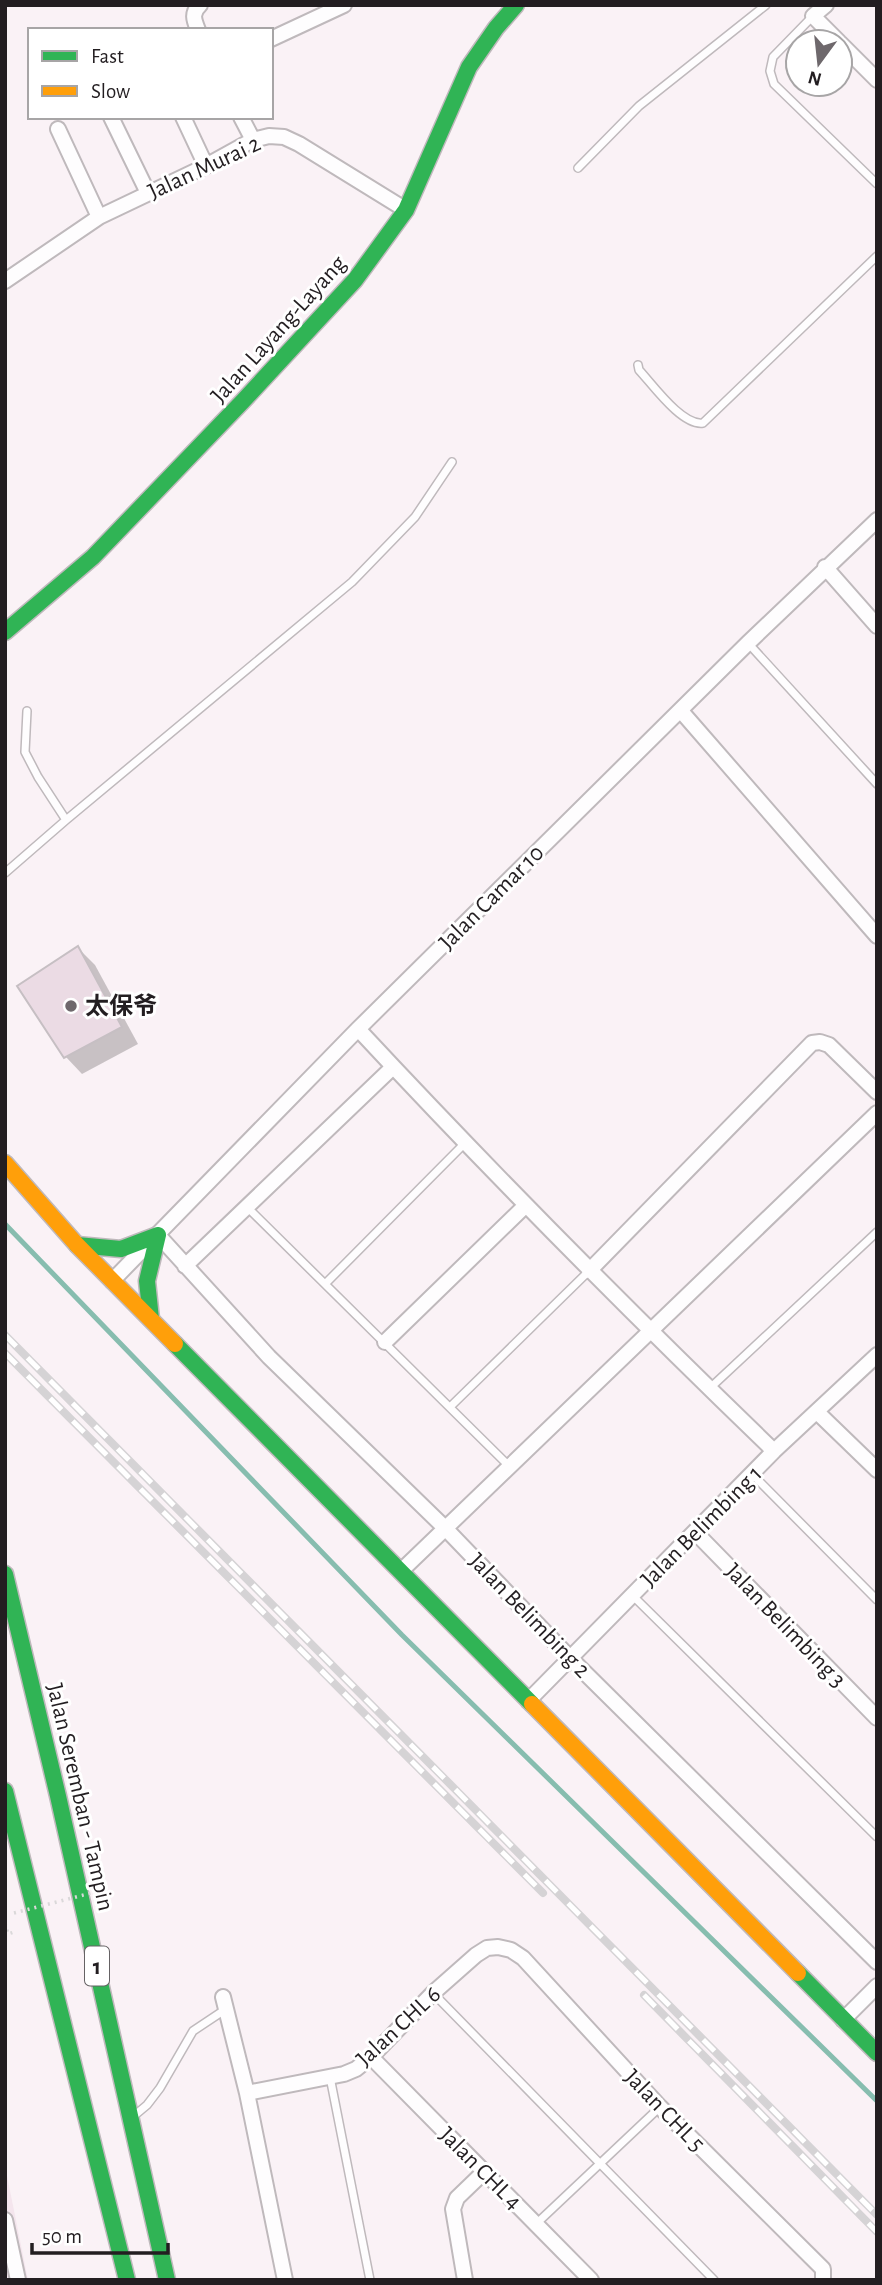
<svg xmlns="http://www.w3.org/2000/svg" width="882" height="2285" font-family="'Alegreya Sans','Noto Sans SC',sans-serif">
<rect width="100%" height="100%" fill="#faf2f6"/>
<path fill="#f4e5ed" d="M5,2166L28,2280H5Z"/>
<path fill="#0003" d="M78,948L95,965L138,1044L82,1074L66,1057Z"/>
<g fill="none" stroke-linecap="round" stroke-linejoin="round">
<path stroke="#87bdaf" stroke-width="5" d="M5,1224L402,1635L877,2101"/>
</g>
<path fill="#ebdbe4" stroke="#c6bfc3" stroke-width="2" d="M78,946L122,1027L64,1058L17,986Z"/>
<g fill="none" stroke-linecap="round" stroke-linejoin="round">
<g stroke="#bfb9bc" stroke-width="10">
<path id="lane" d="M813,16L773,57L770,71L774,84L877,184
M578,168L639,106L766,5
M638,365L639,370C653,385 682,426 703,423L877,256
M748,643L877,784
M27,711L25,752L38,777L66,820
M5,873L66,820L352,582L415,517L452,462
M247,1207L509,1466
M325,1284L465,1143
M709,1389L877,1232
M450,1407L589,1271
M752,1474L877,1600
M633,1596L877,1837
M433,1993L714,2280
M330,2077L370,2280
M135,2115L147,2105L160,2088L193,2031L226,2009
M536,2224L660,2107"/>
</g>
<g stroke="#bfb9bc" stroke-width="18">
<path id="street" d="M826,5L813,16L839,42
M198,30C194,20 191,13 200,5
M271,39L344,5
M840,43L877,80
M111,117L148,193
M183,117L206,166
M241,117L253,140
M58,129L99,217
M5,281L99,217L206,166L253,140L269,136L284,137L299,144L406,210
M825,567L877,626
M681,711L877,936
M358,1029C493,1174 632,1314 774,1451
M158,1235L269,1357L445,1528L570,1658L877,1962
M185,1266L393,1067
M589,1271L812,1043L820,1042L829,1045L877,1092
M112,1281L358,1029L748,643L877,520
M385,1342L525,1206
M817,1412L877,1470
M695,1532L877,1718
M401,1571L877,1113
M528,1701L774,1451L877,1355
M223,1997L247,2093L285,2280
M843,2020L877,1986
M371,2057L591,2280
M247,2093L344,2074L356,2069L371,2057L433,1993L476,1955L487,1948L498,1947L511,1950L523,1958L660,2107L823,2269V2280
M5,2220L18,2280
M465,2280L453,2209L457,2198L484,2172"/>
</g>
<g stroke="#bfb9bc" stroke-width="19">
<path id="fast" d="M5,632L93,557L243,401L355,280L406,210L469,67L496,28L516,5
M77,1245L121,1249L158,1235
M151,1319L147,1281L158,1235
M175,1344L532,1704
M5,1574L58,1796L167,2280
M5,1791L127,2280
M798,1973L877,2053"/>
</g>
<g stroke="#bfb9bc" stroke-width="19">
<path id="slow" d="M5,1163L77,1245L175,1344
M532,1704L798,1973"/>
</g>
<path stroke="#dad8d9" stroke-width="3.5" stroke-dasharray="2 5" stroke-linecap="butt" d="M5,1923L8,1934L17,1931"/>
<use href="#lane" stroke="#fefdfe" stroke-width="7"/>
<use href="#street" stroke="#fefdfe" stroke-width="14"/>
<use href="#fast" stroke="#30b455" stroke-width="16"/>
<use href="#slow" stroke="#ff9f0a" stroke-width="16"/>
<g stroke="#d5d3d5" stroke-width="8">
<path id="rail" d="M5,1335L877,2215
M5,1353L543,1893
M644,1995L877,2232"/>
</g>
<use href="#rail" stroke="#fff" stroke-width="5" stroke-dasharray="16" stroke-linecap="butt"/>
<path stroke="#dad8d9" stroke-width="3.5" stroke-dasharray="2 5" stroke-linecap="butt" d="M14,1913L95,1892"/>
</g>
<circle fill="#6e686c" stroke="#fff" stroke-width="2.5" cx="71" cy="1006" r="7"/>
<g text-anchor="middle" stroke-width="6" stroke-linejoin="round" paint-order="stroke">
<rect fill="#fff" stroke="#656264" stroke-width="2" x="85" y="1946.5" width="24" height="39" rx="5"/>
<g font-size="23" font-weight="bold" fill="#231e21">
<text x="97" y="1974">1</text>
</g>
<g font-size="24" fill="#231e21" stroke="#fff">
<text transform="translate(204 167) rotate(-25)" y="8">Jalan Murai 2</text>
<text transform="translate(278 329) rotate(-48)" y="8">Jalan Layang-Layang</text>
<text transform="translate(491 897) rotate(-45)" y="8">Jalan Camar 10</text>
<text transform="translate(701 1526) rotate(-45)" y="8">Jalan Belimbing 1</text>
<text transform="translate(530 1615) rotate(46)" y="8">Jalan Belimbing 2</text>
<text transform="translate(786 1625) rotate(46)" y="8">Jalan Belimbing 3</text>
<text transform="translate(81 1797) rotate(77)" y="8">Jalan Seremban - Tampin</text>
<text transform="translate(398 2026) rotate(-43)" y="8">Jalan CHL 6</text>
<text transform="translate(665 2110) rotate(46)" y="8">Jalan CHL 5</text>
<text transform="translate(481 2168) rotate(45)" y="8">Jalan CHL 4</text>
</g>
<g font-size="24" font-weight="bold" fill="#231e21" stroke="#fff" text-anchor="start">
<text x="85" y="1014">太保爷</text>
</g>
</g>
<rect width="882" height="2285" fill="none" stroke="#231e21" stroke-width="14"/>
<rect x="28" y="28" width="245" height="91" fill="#ffffff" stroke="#a7a5a6" stroke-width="2"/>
<rect x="42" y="51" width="35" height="10" fill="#30b455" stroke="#a7a5a6" stroke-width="2"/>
<text x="91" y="63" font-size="21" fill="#231e21">Fast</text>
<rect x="42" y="86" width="35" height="10" fill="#ff9f0a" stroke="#a7a5a6" stroke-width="2"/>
<text x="91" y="98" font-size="21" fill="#231e21">Slow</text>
<g transform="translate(819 63) rotate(195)"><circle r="33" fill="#ffffff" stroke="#a7a5a6" stroke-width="2"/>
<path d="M0-5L12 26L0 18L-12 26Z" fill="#6e686c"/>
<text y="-10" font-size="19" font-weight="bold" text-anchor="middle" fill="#231e21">N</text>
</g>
<path d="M32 2243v10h136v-10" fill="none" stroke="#231e21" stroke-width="3.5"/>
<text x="42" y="2243" font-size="21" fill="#231e21" stroke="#ffffff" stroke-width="5" paint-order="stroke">50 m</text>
</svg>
